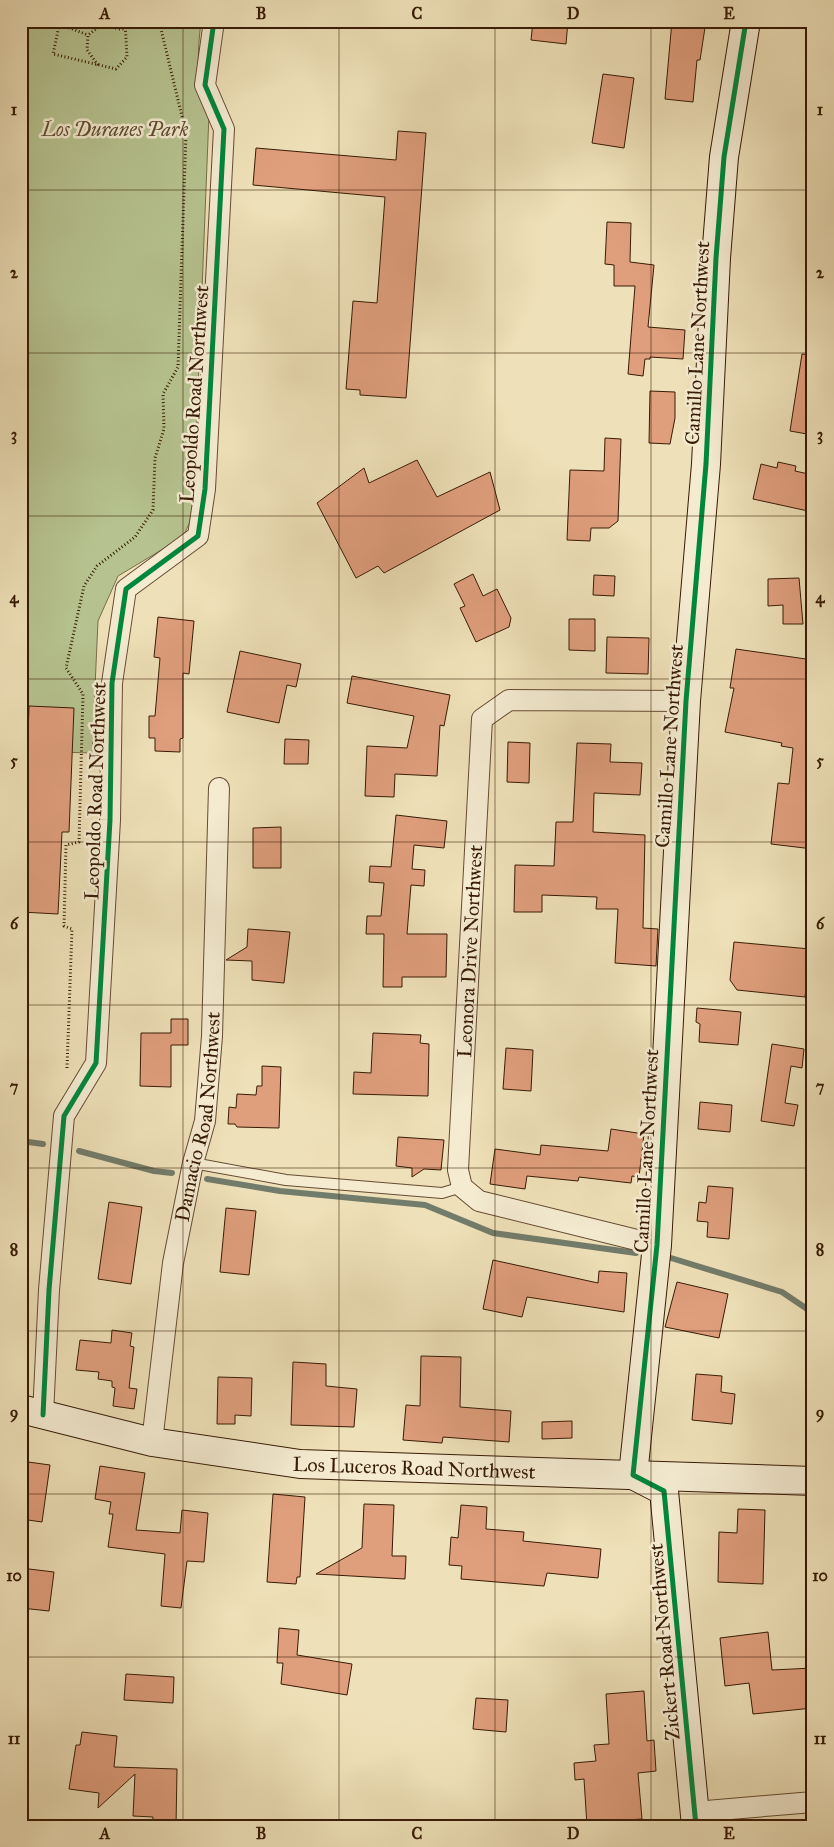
<svg xmlns="http://www.w3.org/2000/svg" width="834" height="1847" font-family="'IM FELL Great Primer',serif">
<rect width="100%" height="100%" fill="#eee0b8"/>
<filter id="stains"><feTurbulence type="fractalNoise" baseFrequency=".004" numOctaves="4"/><feColorMatrix values="0 0 0 0 .2 0 0 0 0 .09 0 0 0 0 .02 0 0 0 .5 -.17"/></filter>
<radialGradient id="worn" r=".72"><stop offset=".6" stop-color="#630" stop-opacity="0"/><stop offset="1" stop-color="#630" stop-opacity=".3"/></radialGradient>
<path fill="#b6c390" stroke="#776f4a" d="M21,21H201C197,57 196,80 209,114L193,515L183,537L118,576L98,621L92,753L21,751Z"/>
<g fill="none" stroke-linecap="round" stroke-linejoin="round">
<path stroke="#727c6a" stroke-width="6" d="M21,1141L43,1144
M79,1151L154,1171L172,1173
M207,1179L280,1191L425,1205L493,1233L636,1253
M671,1258L782,1292L813,1313"/>
</g>
<path fill="#df9e7c" stroke="#381b05" d="M533,21H568L566,44L531,40Z
M672,21H706L700,60H697L693,102L665,99Z
M603,74L634,78L624,148L592,143Z
M398,131L426,133L406,398L360,395V390L346,389L353,301L377,303L385,197L253,185L256,148L396,160Z
M607,222L631,223L630,262L654,265L648,327L685,330L683,359L650,357V359H645L643,376L628,374L635,286H614V265L605,264Z
M802,354L813,355V435L790,431Z
M650,391L675,392V418L670,444L649,443Z
M605,438L621,439L618,521L609,528H591L590,541L567,540L570,470L604,471Z
M417,460L437,497L490,472L500,510L384,573L378,566L356,578L317,503L364,468L369,483Z
M778,462L796,466L795,471L813,475L811,487L813,490L808,511L753,499L761,464L777,468Z
M473,574L483,596L497,589L511,618L509,627L476,642L460,608L465,606L454,584Z
M594,575L615,576L614,596L593,595Z
M799,578L803,624H783V605L768,606V579Z
M158,617L194,621L189,674L183,673V738L180,739V752L155,751V738H149V716H155L160,658L154,657Z
M569,619H595V651L569,650Z
M607,637L649,638L648,674L606,673Z
M736,649L813,660V849L771,844L778,783L789,784L793,748L781,746L782,743L725,732L734,688H730Z
M240,651L301,664L296,687L287,685L279,723L227,712Z
M352,676L450,695L444,726L440,725L437,776L395,774L394,797L365,796L367,746L407,748L414,716L347,703Z
M29,706L74,708L69,832H62L58,914L21,912V738L28,739Z
M285,739L309,740L308,764H284Z
M508,742L530,743L529,783L507,782Z
M577,743L611,744L610,762L642,763L640,795L594,793L593,832L645,835L643,928L658,929L656,966L615,963L618,909H596L597,897L542,895V912H514L515,865L554,866L556,822H573Z
M396,815L447,821L444,848L414,845L412,869L425,870L424,886L411,885L407,934H447L446,977H402V987H383L384,934H366L367,916H381L384,883L369,882L370,866L391,867Z
M281,827V868H253V828Z
M248,929L290,932L284,983L252,980V961L226,960L247,947Z
M734,942L810,949L805,997L737,990L730,980Z
M697,1008L741,1012L738,1045L699,1042L700,1024L696,1022Z
M171,1019H188V1045H171V1087L140,1086L141,1033H171Z
M373,1033L421,1035L420,1043L429,1044L428,1096L353,1094L354,1072L371,1073Z
M772,1044L804,1049L802,1068L791,1066L785,1103L798,1105L794,1126L761,1121Z
M506,1048L533,1050L531,1091L503,1089Z
M262,1066L281,1067L279,1128L237,1127L235,1124H228L229,1107L236,1108L237,1094L256,1095L257,1086H262Z
M700,1102L732,1105L730,1132L698,1129Z
M611,1129L644,1134L639,1177L632,1176L631,1183L579,1177L578,1181L527,1176L525,1189L490,1184L495,1149L540,1155L541,1145L608,1151Z
M398,1137L444,1140L441,1170L424,1169L412,1177V1168L396,1166Z
M708,1186L733,1188L729,1239L707,1237L708,1222L697,1221L699,1202L706,1203Z
M109,1202L142,1207L131,1284L98,1279Z
M226,1208L256,1211L249,1275L220,1272Z
M493,1260L598,1283L599,1271L627,1273L624,1312L527,1297L522,1317L483,1309Z
M677,1282L728,1294L719,1338L665,1327Z
M112,1330L132,1333L130,1346L134,1347L129,1388L137,1389L134,1409L113,1406L115,1388L112,1387V1381L98,1379L99,1372L76,1370L80,1340L111,1343Z
M421,1356L461,1357L460,1407L511,1411L509,1442L443,1437L442,1443L403,1440L406,1405L420,1406Z
M293,1362L326,1364V1386L357,1389L354,1427L291,1425Z
M696,1374L722,1376L721,1392L735,1394L732,1424L692,1420Z
M218,1377L252,1378L251,1416L235,1415V1424H217Z
M572,1421V1438L542,1439V1422Z
M21,1461L50,1465L42,1522L21,1519Z
M100,1466L145,1473L136,1530L180,1533L182,1510L208,1513L204,1562L187,1561L181,1608L161,1606L165,1554L108,1547L113,1514H109L111,1502L95,1499Z
M273,1494L305,1497L300,1577H297L296,1584L267,1582Z
M364,1504L394,1505L392,1556H406L405,1579L316,1574L362,1548Z
M461,1505L487,1507L486,1529L524,1532L523,1541L601,1549L598,1578L547,1573L544,1586L461,1579L462,1566L449,1565L451,1537L458,1538Z
M738,1509L765,1510L763,1584L718,1582L719,1532L737,1533Z
M21,1568L54,1572L49,1611L21,1608Z
M279,1628L299,1630L297,1655L352,1664L347,1695L281,1684L283,1663H277Z
M768,1632L772,1670L813,1668V1708L753,1714L749,1683L725,1686L720,1638Z
M126,1674L174,1677L173,1703L124,1700Z
M644,1691L647,1741L654,1740L656,1771L638,1773L642,1819L627,1820L628,1826H587L584,1779L575,1780L574,1763L596,1761L594,1745L609,1744L606,1694Z
M476,1698L508,1700L506,1732L473,1729Z
M82,1732L117,1736L114,1767L177,1769L176,1826H153V1817L133,1816L135,1774L98,1808L99,1793L69,1789L76,1745H80Z"/>
<g fill="none" stroke-linecap="round" stroke-linejoin="round">
<g stroke="#664c32" stroke-width="12">
<path id="lane" d="M193,1163L286,1180L442,1193L462,1187
M810,1803L813,1826"/>
</g>
<g stroke="#664c32" stroke-width="22">
<g id="street">
<path id="s1" d="M657,1245L479,1201L462,1187L458,1170L482,719L509,700L686,701"/>
<path d="M43,1415L49,1290L64,1116L96,1063L110,820L112,683L126,589L198,536L205,489L224,129L205,85L214,21"/>
<path id="s2" d="M152,1442L173,1263L193,1163L205,1121L212,1036L219,788"/>
<path d="M695,1812L813,1802"/>
</g>
</g>
<g stroke="#381b05" stroke-width="30">
<g id="secondary">
<path id="s3" d="M21,1409L152,1442L300,1464L813,1481"/>
<path d="M696,1826L664,1491L633,1475L657,1245L686,701L706,464L716,258L724,157L746,21"/>
</g>
</g>
<path stroke="#381b05" stroke-width="3" stroke-dasharray="1 2.5" stroke-linecap="butt" d="M60,21L53,54L116,69L127,57L125,21
M108,21L117,29H124
M59,24L88,35
M98,65L87,50L88,35L107,21
M67,1068L72,929L64,926L66,845L79,842L83,694L66,668L84,586L97,566L135,537L153,510L155,458L164,429L163,394L178,367L186,133L159,21"/>
<use href="#lane" stroke="#f4ebd1" stroke-width="10"/>
<use href="#street" stroke="#f4ebd1" stroke-width="20"/>
<use href="#secondary" stroke="#f4ebd1" stroke-width="28"/>
<g stroke="#f4ebd1" stroke-width="8">
<path id="cycleway" d="M43,1415L49,1290L64,1116L96,1063L110,820L112,683L126,589L198,536L205,489L224,129L205,85L214,21
M696,1826L664,1491L633,1475L657,1245L686,701L706,464L716,258L724,157L746,21"/>
</g>
<use href="#cycleway" stroke="#00873e" stroke-width="5"/>
</g>
<path fill="none" stroke="#381b05" stroke-width="1" stroke-opacity="0.55" d="M183,21V1826M339,21V1826M495,21V1826M651,21V1826M21,190H813M21,353H813M21,516H813M21,679H813M21,842H813M21,1005H813M21,1168H813M21,1331H813M21,1494H813M21,1657H813"/>
<g text-anchor="middle" stroke-width="5" stroke-linejoin="round" paint-order="stroke">
<g font-size="20" font-style="italic" fill="#5e4d2f" stroke="#f4ebd1">
<text x="115" y="136">Los Duranes Park</text>
</g>
<g font-size="20" fill="#381b05" stroke="#f4ebd1">
<text transform="translate(697 343) rotate(-87)" y="7">Camillo Lane Northwest</text>
<text transform="translate(194 394) rotate(-86)" y="7">Leopoldo Road Northwest</text>
<text transform="translate(669 746) rotate(-86)" y="7">Camillo Lane Northwest</text>
<text transform="translate(95 791) rotate(-88)" y="7">Leopoldo Road Northwest</text>
<text dy="7" stroke="none"><textPath href="#s1" startOffset="442">Leonora Drive Northwest</textPath></text>
<text dy="7" stroke="none"><textPath href="#s2" startOffset="329">Damacio Road Northwest</textPath></text>
<text transform="translate(646 1151) rotate(-87)" y="7">Camillo Lane Northwest</text>
<text dy="7" stroke="none"><textPath href="#s3" startOffset="399">Los Luceros Road Northwest</textPath></text>
<text transform="translate(664 1642) rotate(-95)" y="7">Zickert Road Northwest</text>
</g>
</g>
<rect width="834" height="1847" fill="none" stroke="#eee0b8" stroke-width="55"/>
<rect x="28" y="28" width="778" height="1792" fill="none" stroke="#381b05" stroke-width="2"/>
<g font-size="16" text-anchor="middle" font-weight="bold" fill="#381b05">
<text x="105" y="19">A</text>
<text x="261" y="19">B</text>
<text x="417" y="19">C</text>
<text x="573" y="19">D</text>
<text x="729" y="19">E</text>
<text x="14" y="115">1</text>
<text x="820" y="115">1</text>
<text x="14" y="278">2</text>
<text x="820" y="278">2</text>
<text x="14" y="440">3</text>
<text x="820" y="440">3</text>
<text x="14" y="603">4</text>
<text x="820" y="603">4</text>
<text x="14" y="766">5</text>
<text x="820" y="766">5</text>
<text x="14" y="929">6</text>
<text x="820" y="929">6</text>
<text x="14" y="1092">7</text>
<text x="820" y="1092">7</text>
<text x="14" y="1255">8</text>
<text x="820" y="1255">8</text>
<text x="14" y="1418">9</text>
<text x="820" y="1418">9</text>
<text x="14" y="1581">10</text>
<text x="820" y="1581">10</text>
<text x="14" y="1744">11</text>
<text x="820" y="1744">11</text>
<text x="105" y="1839">A</text>
<text x="261" y="1839">B</text>
<text x="417" y="1839">C</text>
<text x="573" y="1839">D</text>
<text x="729" y="1839">E</text>
</g>
<rect width="100%" height="100%" filter="url(#stains)"/>
<rect width="100%" height="100%" fill="url(#worn)"/>
</svg>
